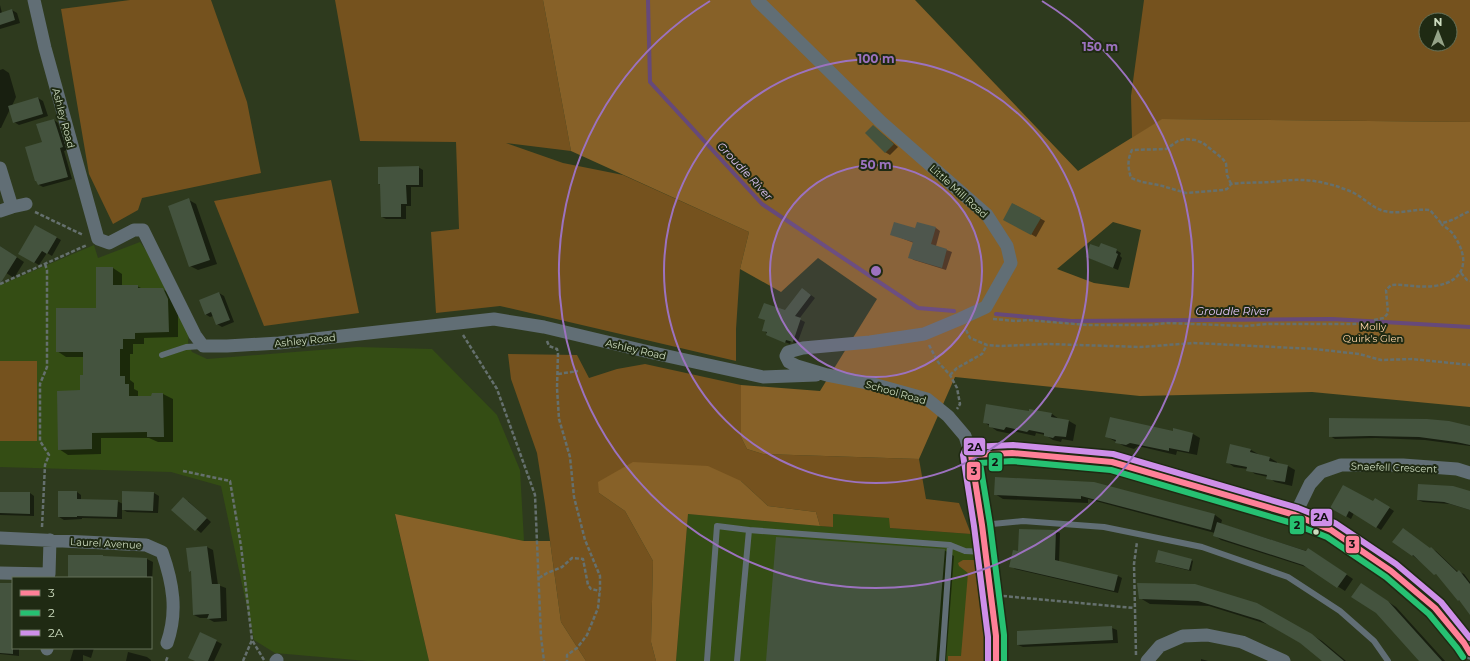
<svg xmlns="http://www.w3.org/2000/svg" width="1470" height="661" font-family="Montserrat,sans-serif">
<rect width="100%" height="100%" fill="#2e3a1e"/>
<path fill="#344d14" d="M140,242L155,263L189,331L188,343L192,352L207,359L357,347L432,349L497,415L520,470L524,541L395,515L429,661H367L275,653L254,640L221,486L171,472L0,467V285L94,245L98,258Z
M688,514L832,527L833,514L890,518V528L971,534L974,545L984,626L986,661H676Z"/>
<path fill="#75521e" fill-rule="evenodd" d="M130,0H211L247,102L261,173L142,198L138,210L113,224L89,174L61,9Z
M335,0H543L571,151L506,143L563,163L623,175L749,232L740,269L736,329V361L500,306L436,313L431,232L459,229L456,142L360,141Z
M1144,0H1470V122L1163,119L1132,138L1131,96ZM1426,20H1450V44H1426Z
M331,180L359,313L264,326L214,201Z
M508,354L577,355L589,378L617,369L645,364L741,385V437L747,449L763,454L919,459L926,499L959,503L971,534L890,528L889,518L833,514V527L820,526L816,512L768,506L741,481L599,493L625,511L653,561L651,642L656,661H586L561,622L545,504L537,453L511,379Z
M0,361H37V441H0Z
M963,560H975L984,626L986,661H948V656H961L968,573L959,566L958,563Z"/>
<path fill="#876128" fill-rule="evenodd" d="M543,0H915L1078,171L1162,119L1470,122V407L1312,392L1140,396L955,377L919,459L763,454L747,449L741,437V385L820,391L877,299L818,258L781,292L740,269L749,232L571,151ZM1113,222L1141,230L1129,288L1094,283L1057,269Z
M633,462L708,466L741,481L768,506L816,512L820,526L688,514L676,661H656L651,642L653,561L625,511L599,493L598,482Z
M395,514L524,541H550L561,622L586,661H429Z"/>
<path fill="#0007" d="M0,5L2,13L12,10L17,13L20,23L0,29Z
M3,69L9,73L16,97L12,106L38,98L43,101L48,116L19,125L14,122L10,109L1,128H0V70Z
M54,120L58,123L67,150L64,151L72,179L43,187L39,185L43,143Z
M873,126L898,147L890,155L885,152Z
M418,167L423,170V187H411V206H406V219H386L382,217L381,185L379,184Z
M189,200L196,204L217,264L198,270L190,266Z
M1013,204L1045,221L1036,237L1005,219Z
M36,226L61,240L52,256L47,253L39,265L20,254Z
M936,228L940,231L936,246L952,252L946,270L914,260L909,257L914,243L891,234L916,229Z
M0,246L24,262L14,278L0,269Z
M1100,249L1116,250L1121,253L1120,256L1122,258L1118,270L1092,259Z
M113,268L122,274V286H137L143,289H162L172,294L178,306V337L144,338V344H133V354H130V380L134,383V389L138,391V397H152L153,394H163L173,399V442H158L149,438H101V454L68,455L59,449L81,391L84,376V357H66L57,351L97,309Z
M807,292L815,298L799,319L805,322L797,344L791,341L790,344L772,337L763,330L766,320H764L786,311Z
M219,293L224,296L234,322L222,327L217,324L213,316L210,317L205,314Z
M1030,412L1052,414L1059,419L1069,421L1076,425L1073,441L1062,439L1061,442L1053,440L1045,435L1036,433L1035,436L1013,431L1012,434L997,431L984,422Z
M1470,427V446L1425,440L1376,438L1335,439L1330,436Z
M1174,429L1193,434L1200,438L1197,455L1177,451L1176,455L1138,446L1134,449L1124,446L1107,437L1173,432Z
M1251,450L1258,454L1270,458L1277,462V464L1288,466L1295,470L1292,486L1275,482L1268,477L1255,474L1248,469L1234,467L1227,462Z
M1094,483L1215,515L1222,520L1221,524L1316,554L1353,579L1345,591L1309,568L1221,540L1214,535L1215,533L1088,499V503L1003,499L995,494Z
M77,492L81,495V500L117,501L123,504L154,493L159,496L158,513L127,512L122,509V519L82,518V519L64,520L59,517Z
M1470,492V510L1450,504L1423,502L1418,500Z
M0,493H30L34,496V516L0,515Z
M188,501L211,522L201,533L173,510Z
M1380,502L1394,511L1381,530L1354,513L1351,519L1332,508Z
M1403,529L1430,549L1436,551L1458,572L1464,574L1470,582V613L1462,602L1459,600L1440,577L1412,555Z
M1056,531L1060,533L1059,562L1118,576L1122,578L1118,593L1015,569L1011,566L1019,553Z
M207,547L213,550L218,585L226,588L227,621L214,622L207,618H200L194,615L192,572L190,571Z
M944,550L954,556L946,661H767Z
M105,558L147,559L153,562L152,581H151V578H69Z
M1191,560L1193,561L1191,571L1158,563Z
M0,584L13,585V648H19V656L0,654Z
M1195,585L1312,635L1322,641L1346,661H1324L1301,643L1270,625L1209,606L1150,604L1140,598Z
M1369,589L1396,607L1445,661H1421Z
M1112,628L1117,630L1118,643L1023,647L1018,645V632Z
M201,633L222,644L214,661H196Z
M74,648H94L91,658L83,655V661H70Z
M128,652L147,657L151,660V661H126Z
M1201,659L1208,661H1201Z"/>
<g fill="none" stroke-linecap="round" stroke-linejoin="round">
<path stroke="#66497a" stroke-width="4" d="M648,0L650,82L762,204L918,308L954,311
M996,314L1071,321L1332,319L1470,327"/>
</g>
<path fill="#44533e" d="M12,9L15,20L0,25V13Z
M38,97L43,114L13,123L8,106Z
M54,119L63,147L60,148L68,177L38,185L36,181H35L25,147L42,142L36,124Z
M873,125L894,144L885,153L865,133Z
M419,166V185H406L407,204H401V217H381L380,184H378V167Z
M189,198L210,260L189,267L168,206Z
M1012,203L1041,218L1031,235L1003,220Z
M894,222L915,228L917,222L936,227L931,244L947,249L942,268L908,258L913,242L890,235Z
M35,225L57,237L47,254L42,251L34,263L18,254Z
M1101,243L1117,249L1116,253L1118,254L1113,268L1086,257L1090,244L1099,247Z
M0,246L17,257L0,284Z
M96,267H113V285H138V288H163L168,299L169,332L135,333V339H123V349H120V376H125V384H129V396H151L152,393H163L164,437H147V432L92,433V449L58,450L57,391L80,390V375H83V352H56V308H96Z
M802,288L811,295L795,316L801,318L793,342L786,340L785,343L766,335L767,332L762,331L765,320L758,318L764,303L785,310Z
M219,292L230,320L216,325L211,312L205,315L199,300Z
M986,404L1029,411V409L1052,413L1051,417L1069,420L1066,437L1055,436L1053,438L1044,436V433L1029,430L1027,432L1006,427L1004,430L989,427V424L983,423Z
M1110,417L1173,431V428L1193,433L1189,452L1169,448V451L1130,443L1126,445L1115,443L1116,440L1105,437Z
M1329,418L1427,419L1449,421L1470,426V445L1456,442L1419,437L1370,436L1329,437Z
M1230,444L1251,449L1250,452L1270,457L1269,461L1288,465L1285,482L1266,479L1267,475L1246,471L1247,467L1226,463Z
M995,477L1094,482L1215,514L1211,530L1081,496V499L994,495Z
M1418,484L1453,486L1470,491V510L1444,502L1417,500Z
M1343,485L1373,501L1375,498L1390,507L1376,528L1349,511L1346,517L1330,508Z
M58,491H77V499L118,500L117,517L77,516V517H58Z
M122,491L154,492L153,511L122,510Z
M0,492H30V514L0,513Z
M183,497L207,518L195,531L171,510Z
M1217,522L1306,551L1308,548L1347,574L1337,588L1303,565L1213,536Z
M1403,528L1430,548L1431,547L1457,572L1459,570L1470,584V615L1459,600L1458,601L1436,574L1434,575L1413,555L1412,556L1392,542Z
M1019,529L1056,530L1055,560L1118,575L1114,591L1009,567L1013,550L1018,551Z
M776,537L945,549L936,661H766Z
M207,546L212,584H220L221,618L207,619L209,614L193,615L191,571L189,572L186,548Z
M1158,550L1192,559L1189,570L1155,562Z
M68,555H103V556L147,558V578H68Z
M0,583H13V654L0,653Z
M1137,583L1195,584L1257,603L1312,634L1344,661H1322L1300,643L1260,620L1198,601L1139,599Z
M1361,583L1388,601L1442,661H1419L1376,613L1351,597Z
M1112,626L1113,640L1017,645V631Z
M200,632L217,640L208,661H195L188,658Z"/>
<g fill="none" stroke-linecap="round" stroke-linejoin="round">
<path stroke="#65706e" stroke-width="2.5" stroke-dasharray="4 2" stroke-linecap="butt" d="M1231,184L1227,175L1226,163L1222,158L1203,143L1195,140L1185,139L1178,141L1166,149L1132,150C1127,160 1128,168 1131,178L1142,182L1159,185L1186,193L1223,190L1227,189L1231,184C1244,182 1257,183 1271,182C1278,182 1285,180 1292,180C1313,179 1333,184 1352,192C1363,197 1372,208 1384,211C1402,215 1414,208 1430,210L1441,223C1452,222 1460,215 1470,211
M35,212L83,235
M1461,273L1467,280L1470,281
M0,284L87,245
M993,319L1016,321L1028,320L1087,325H1150L1167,323L1245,326L1267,324H1354L1366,323
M1374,320L1384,318L1388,313L1386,290L1391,285C1406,284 1420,288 1435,286C1467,281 1470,258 1453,234C1450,230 1445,227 1441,224
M966,330L970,338L987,345L1000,346L1048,344L1141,347L1194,343L1315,349L1359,354L1381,360L1412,359L1470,365
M463,335L497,389L535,495L541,637L544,661
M547,341L549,346L557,349L558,353L557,388L559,419L570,457L574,497L585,540L600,576V589L598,608L587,635L577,648L567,655V661
M929,345L938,362L950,375L957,388L960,404L957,409
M558,374L578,371
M950,375L957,368L982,354L987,345
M183,471L230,481L241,546L252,640L264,660
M42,527L45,465L49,455L40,441V384L47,367V270L45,264
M539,578L547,573L562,567L572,558L583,559L588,585L591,589L600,591
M1003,596L1134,608
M1136,655L1134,564L1137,542
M166,661L168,656
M243,661L252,640"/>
<path stroke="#616e75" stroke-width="6" d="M162,355L186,347L203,346
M982,525L1023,521L1104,527L1202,547L1288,577L1340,611L1374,641L1388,661
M749,530L950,545L965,551L985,552
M707,661L717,526L749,530L737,661
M942,661L950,545"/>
<path stroke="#616e75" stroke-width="13" d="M34,0L45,48L98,239L109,243L134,230H143L195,335L203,346H227L279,343L494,319L544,327L649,352L763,377L816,375
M757,0L881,122L987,215L1007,246L1011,263L986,307L960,319L924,334L870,342L803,348L788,352L786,356L789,362L797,366L827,375L873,384L927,399L948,416L965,436L971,455L982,525L996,636V661
M0,168L12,207L26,204
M0,211L12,207
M971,455L1012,453L1112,462L1295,515L1331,530L1391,571L1435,608L1464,643L1470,653
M1295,515L1310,484L1321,472L1341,465H1403L1457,469L1470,473
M0,538L146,545L162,552C173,583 178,612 167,643
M0,573L49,574L50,540
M47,649V648
M276,661L277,660
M1147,661L1160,646L1183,636L1207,635L1242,642L1284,661"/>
<g stroke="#1f2a13" stroke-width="9">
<path id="bus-1" d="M996,661V636L982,525L971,455L1012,453L1112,462L1295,515L1331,530L1391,571L1435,608L1464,643L1470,653"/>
</g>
<g stroke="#1f2a13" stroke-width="9">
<path id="bus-2" d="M1004,661V635L990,524L980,463L1012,461L1111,470L1292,523L1327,537L1386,577L1429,614L1457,648L1463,657"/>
</g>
<g stroke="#1f2a13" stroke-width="9">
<path id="bus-3" d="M988,661V637L974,526L963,455L965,450L971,447L1013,445L1113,454L1298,508L1335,523L1396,564L1441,602L1470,638"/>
</g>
<use href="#bus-1" stroke="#ff8098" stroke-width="6"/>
<use href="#bus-2" stroke="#26c172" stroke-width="6"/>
<use href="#bus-3" stroke="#ce8fe9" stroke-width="6"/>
</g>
<circle cx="876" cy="271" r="106" fill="#9c72bf" fill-opacity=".12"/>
<g fill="none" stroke="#9c72bf" stroke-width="2">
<circle cx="876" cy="271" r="106"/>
<circle cx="876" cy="271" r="212"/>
<path d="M1042 1A317 317 0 1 1 710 1"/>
</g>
<circle fill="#cddcbf" stroke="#1f2a13" stroke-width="1.5" cx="1316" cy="532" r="3.5"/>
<g text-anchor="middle" stroke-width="4" stroke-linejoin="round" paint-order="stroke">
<g font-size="10" fill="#cddcbf" stroke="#1f2a13">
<text transform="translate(64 118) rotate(75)" y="4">Ashley Road</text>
<text transform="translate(959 191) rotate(42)" y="4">Little Mill Road</text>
<text transform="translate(305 340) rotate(-6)" y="4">Ashley Road</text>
<text transform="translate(636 349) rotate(13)" y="4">Ashley Road</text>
<text transform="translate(896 392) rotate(16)" y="4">School Road</text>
<text transform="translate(1394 467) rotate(2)" y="4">Snaefell Crescent</text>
<text transform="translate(106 543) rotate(3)" y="4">Laurel Avenue</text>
</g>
<g font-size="10" fill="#fcd3a5" stroke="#1f2a13">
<text x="1373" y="330">Molly<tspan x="1373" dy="12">Quirk's Glen</tspan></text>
</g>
<g font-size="11" font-style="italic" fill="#e0c4f6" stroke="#1f2a13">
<text transform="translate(745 171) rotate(47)" y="4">Groudle River</text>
<text x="1233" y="315">Groudle River</text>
</g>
</g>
<circle cx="876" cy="271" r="6" fill="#9c72bf" stroke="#1f2a13" stroke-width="2"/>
<g font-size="12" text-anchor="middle" font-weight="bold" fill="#9c72bf" stroke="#1f2a13" stroke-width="4" stroke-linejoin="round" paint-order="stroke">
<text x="1100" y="51">150 m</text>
<text x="876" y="63">100 m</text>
<text x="876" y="169">50 m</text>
</g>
<g stroke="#1f2a13" stroke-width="1.5">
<rect x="963" y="437" width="23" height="19" rx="4" fill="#ce8fe9"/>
<rect x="988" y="452" width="15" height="20" rx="4" fill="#26c172"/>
<rect x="966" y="461" width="15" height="20" rx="4" fill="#ff8098"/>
<rect x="1310" y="508" width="23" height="19" rx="4" fill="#ce8fe9"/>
<rect x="1289" y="515" width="16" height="20" rx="4" fill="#26c172"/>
<rect x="1345" y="535" width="15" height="19" rx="4" fill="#ff8098"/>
</g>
<g font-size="11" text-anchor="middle" font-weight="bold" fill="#111">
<text x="975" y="451">2A</text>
<text x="995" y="466">2</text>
<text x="974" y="475">3</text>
<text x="1321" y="521">2A</text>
<text x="1297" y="529">2</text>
<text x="1352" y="548">3</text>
</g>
<rect x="12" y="577" width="140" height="72" fill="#1f2a13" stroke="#657158"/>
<rect x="20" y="590" width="20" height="6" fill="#ff8098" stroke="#657158"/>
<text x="48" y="597" font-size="12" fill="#cddcbf">3</text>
<rect x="20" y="610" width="20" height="6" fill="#26c172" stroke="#657158"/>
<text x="48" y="617" font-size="12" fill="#cddcbf">2</text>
<rect x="20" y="630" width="20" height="6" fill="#ce8fe9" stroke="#657158"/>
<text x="48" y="637" font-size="12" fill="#cddcbf">2A</text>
<g transform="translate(1438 32)"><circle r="19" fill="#1f2a13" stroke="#657158"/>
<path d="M0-3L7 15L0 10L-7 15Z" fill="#95a387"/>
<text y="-6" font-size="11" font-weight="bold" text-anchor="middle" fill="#cddcbf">N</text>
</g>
</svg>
